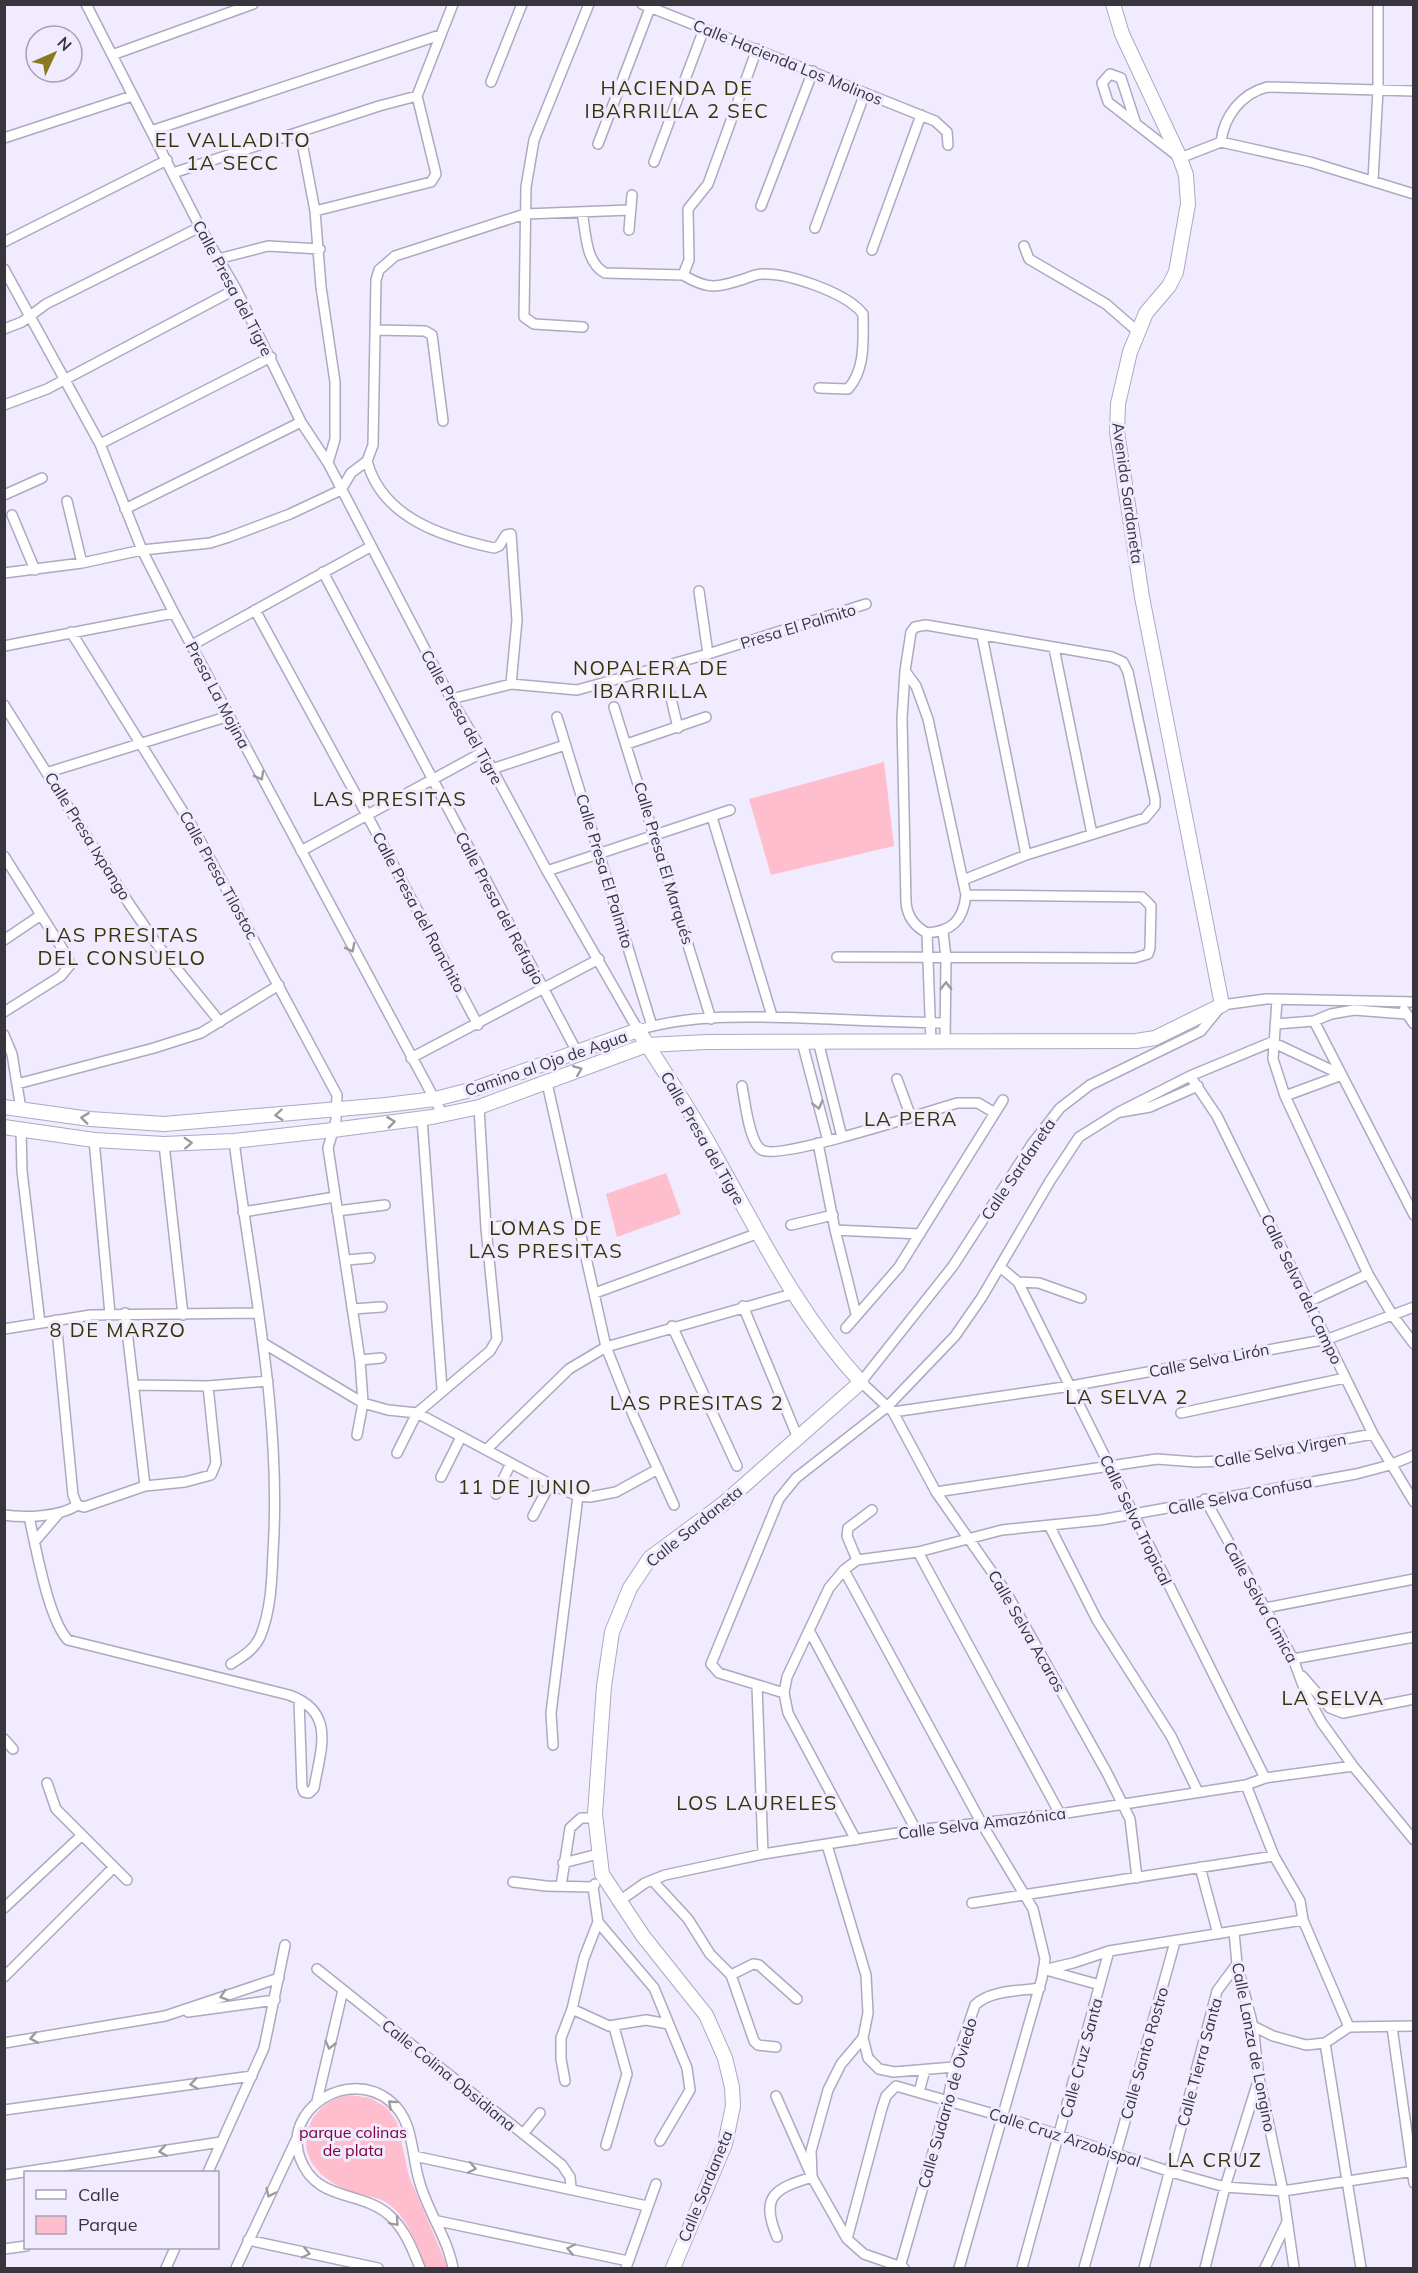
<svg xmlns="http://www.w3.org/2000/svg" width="1418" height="2273" font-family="Mulish,sans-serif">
<rect width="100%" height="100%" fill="#f0ebff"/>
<path fill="#ffbecd" d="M884,762L894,846L771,875L749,799Z
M666,1173L681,1214L617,1237L606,1194Z
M350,2095L370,2098L386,2107L397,2122L409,2176L448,2268H426C417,2247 409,2220 390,2205C379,2196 364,2196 351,2192C324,2182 297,2159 309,2127C316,2108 330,2099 350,2095Z"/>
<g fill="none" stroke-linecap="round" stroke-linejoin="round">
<g stroke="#afa8bf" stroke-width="12">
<path id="street" d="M86,4L200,227L236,289L301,422L328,463L451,699L483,752L547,871L638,1030C699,1012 767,1017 830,1019C868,1021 907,1022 945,1023
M642,4L935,121L947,132L948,145
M112,55L253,4
M491,82L522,4
M1136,124L1121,78L1110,74L1102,83L1108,102L1180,158L1221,142L1310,162L1414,194
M151,131L440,35
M300,132L315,211L321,287L335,382V439L328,463
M4,138L132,96
M1221,142C1224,116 1241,94 1267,87L1414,91
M598,144L650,8
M654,162L704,29
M173,173L379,106L417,96
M1373,180L1378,90V4
M761,206L813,71
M315,211L431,182L436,174L417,96L453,4
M582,212C586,232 585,262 605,273L683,275L689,260L688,209L708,184L757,49
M815,228L865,93
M629,230L632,195
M4,242L167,160
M1024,246L1029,259L1106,304L1137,331
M872,250L921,115
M218,259L268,246L320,249
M4,269L100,444L142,550L174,613L443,1115
M683,275C708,290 717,288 744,279C750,277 756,274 762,274C789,273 847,293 863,314C863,339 866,369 848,389L819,388
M583,327L534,324L524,317L526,187L534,140L589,4
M4,329L22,322L46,304L200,227
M375,330L425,331L432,335L443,421
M4,405L47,389L236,289
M100,444L271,357
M367,461C382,518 443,537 494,548L499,546L506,535L511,534L517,620L511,684
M4,495L42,478
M67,501L82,563
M125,509L301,422
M12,515L35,570
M323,572L577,1052
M4,573L82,563L142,550L210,543L229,537L290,514L341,490L351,473L367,461L373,445L376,280L379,270L395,256L525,214L630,210
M699,591L708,654
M255,610L367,815L478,1025
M71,632L195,831L337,1095L336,1120L328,1148L360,1360L363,1403L357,1435
M982,636L1026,855
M192,645L370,547
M4,646L174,613
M1054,648L1092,834
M905,671L916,686L928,719L966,895C963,921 952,931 927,933C914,926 907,916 906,902L902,719L905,671L911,632L915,627L926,625L1112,657L1123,662L1128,672L1155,799V806L1145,818L1026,855L963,880
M670,694L678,728
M451,699L511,684L577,690L708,654L866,604
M4,705L128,902L156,943L220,1022
M614,707L711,1019
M557,717L652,1026
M627,744L706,717
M492,769L565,745
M49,772L229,716
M712,817L772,1016
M301,851L483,752
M4,856L67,956L70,965L61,976L4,1012
M547,871L730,810
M943,931L946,958L945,1042
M927,933L931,1042
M4,940L41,915
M837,957L1135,958L1148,954L1150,948L1151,906L1142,897L966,895
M1277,1000L1273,1059L1285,1096L1368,1274L1393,1316L1414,1344
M1404,1010L1414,1024
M1314,1021L1414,1215
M1276,1024L1314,1021L1331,1014L1354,1010L1406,1014
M4,1035L12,1054L21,1109
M818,1041L842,1137
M802,1042L828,1141
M411,1058L599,959
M1190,1076L1217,1116L1373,1434L1414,1502
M897,1079L911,1117
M547,1083L606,1347L634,1417L674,1505
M17,1084L154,1048L201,1033L279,985
M742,1086C745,1101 749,1143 762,1150C778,1161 930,1111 957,1103H978L995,1113
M1285,1096L1342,1075
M1121,1112L1150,1107L1198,1086
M422,1119L442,1389
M21,1130L22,1171L40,1323
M94,1140L110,1314
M818,1143L835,1230L856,1314
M164,1144L183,1315
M337,1211L385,1205
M243,1212L335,1197
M791,1225L833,1215
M486,1228L512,1225
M835,1230L920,1234
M346,1260L370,1258
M1000,1267L1018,1282L1265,1778
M1018,1282L1039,1283L1081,1298
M595,1293L756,1234
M1310,1301L1368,1274
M743,1306L798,1438
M352,1309L382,1307
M125,1313L145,1486
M56,1320L73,1495L77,1505
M672,1326L737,1466
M846,1328L899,1267L1003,1100
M4,1329L91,1315L258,1313
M263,1343L363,1403L388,1410L417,1413L550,1484L578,1496L590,1497L616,1492L658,1469
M360,1360L381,1358
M133,1385L208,1386L268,1381
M893,1412L1071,1386L1328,1339L1414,1307
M1181,1413L1345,1378
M486,1450L569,1369L606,1347L792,1294
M397,1453L417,1413L490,1351L497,1339L486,1228L479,1107
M441,1477L461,1437
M936,1492L1157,1459L1196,1462L1224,1461L1373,1434
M496,1494L511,1463
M1205,1499L1293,1659L1307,1696L1322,1723L1353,1766L1414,1840
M4,1515C24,1518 61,1517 77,1505L84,1507L145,1486L185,1482L211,1475L216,1463L208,1386
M533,1516L550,1484
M29,1517C36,1547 48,1619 68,1640L289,1695C336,1712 321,1748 314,1788L309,1793L304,1792L302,1787L299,1700
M1050,1527L1097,1620L1171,1736L1198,1792
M35,1541L59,1513
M918,1552L1060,1814
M857,1560L847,1536L848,1528L872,1510
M844,1570L982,1824L1033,1909L1045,1959L1042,1978L959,2268
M1265,1608L1414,1579
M809,1630L916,1830
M1293,1659L1414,1637
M231,1664C243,1656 254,1650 260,1637C271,1611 272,1579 273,1552C282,1413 251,1277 234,1141
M1302,1676L1330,1708L1343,1713L1414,1699
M757,1685L763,1854
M784,1693L719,1673L711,1664L779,1499L796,1478L888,1406L955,1336L982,1297L1050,1181L1079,1137L1119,1112L1190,1076L1272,1042L1342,1075
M4,1739L13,1749
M553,1745L551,1713L578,1496
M47,1783L56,1809L127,1880
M1246,1785L1274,1856L1300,1901L1303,1920L1349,2027
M856,1840L788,1713L784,1693L787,1677L829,1588L844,1570L857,1560L918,1552L1002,1530L1100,1520L1356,1474L1390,1465L1414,1455
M827,1845L866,1975L868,2013L863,2038L868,2058L879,2069L894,2072L954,2067
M563,1863L598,1854
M1200,1867L1218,1934
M1137,1878L1130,1819L1107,1773L1006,1592L936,1492L893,1412L861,1382L953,1266L1032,1144L1060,1108L1090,1085L1201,1031L1222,1005L1266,999L1414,1002
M652,1880L688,1919L710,1954L731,1975L754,2041L758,2045L776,2047
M513,1882L546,1886L593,1887L595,1884
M561,1886L570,1828L581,1818H595
M593,1887L598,1922L654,1988L687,2068L690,2090L660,2141
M618,1902L645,1883L665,1875L763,1854L916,1830L1060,1814L1246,1785L1265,1778L1353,1766
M972,1903L1274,1856
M4,1908L81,1836
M1234,1932L1237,1964L1253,2026L1259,2078L1283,2191L1294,2268
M317,1969L562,2165L570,2177L571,2187
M1043,1970L1073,1963L1109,1951L1303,1920
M1046,1970L1100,1985
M731,1975L753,1964L759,1965L797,1999
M4,1977L114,1867
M572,2009L609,2026L646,2020L669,2024
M188,2012L275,2000
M1253,2026L1273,2036L1306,2045L1325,2043L1349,2027L1414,2026
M1392,2027L1414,2183
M4,2043L165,2016L279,1978
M1325,2043L1361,2268
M565,2081L561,2059V2038L572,2009L584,1958L598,1922
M919,2092L925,2070
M776,2096L812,2177L847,2239L864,2254L904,2268
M317,2101L343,1990
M4,2110L252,2076
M523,2134L540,2113
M606,2145L627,2074L614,2027
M414,2156L647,2206
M208,2172L264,2048L285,1945
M4,2175L221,2142
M438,2221L628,2261
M777,2237C760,2196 774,2189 812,2177L811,2151L828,2090L841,2064L863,2038
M847,2239L882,2108L886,2096L896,2086L1004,2117L1171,2172L1225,2187L1283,2191L1414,2171
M248,2240L378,2268
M4,2249L26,2246
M900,2267L948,2100L954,2067L975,2005C990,1990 1020,1991 1040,1988
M166,2268L175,2248
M236,2268L296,2140
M420,2268C412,2248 405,2229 388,2214C359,2190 316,2202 300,2158C282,2110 348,2067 390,2101C414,2120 411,2153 419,2180C427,2211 447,2236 453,2268
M626,2268L656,2184
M1022,2268L1109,1951
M1084,2268L1175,1942
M1144,2268L1217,1991L1237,1964
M1205,2268L1225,2187L1259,2078
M1265,2268L1287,2222"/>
</g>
<g stroke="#afa8bf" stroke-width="16">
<path id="secondary" d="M4,1107L90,1119L164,1124L386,1105L435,1099L474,1089L638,1030C664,1072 692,1112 715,1155C760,1235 798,1314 861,1382L723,1504L650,1558L630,1588L612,1632L604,1686L595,1814L602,1874L643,1936L706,2015L725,2058L732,2087L733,2106L725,2144L673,2268
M4,1127L94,1140L164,1144L234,1141L333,1130L432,1117L479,1107L647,1045L707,1042L1136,1041L1155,1038L1222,1005L1142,597L1117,432L1118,404L1130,352L1146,313L1169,286L1176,272L1188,204L1186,175L1180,158L1122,34L1113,4"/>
</g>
<use href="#street" stroke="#fff" stroke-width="9"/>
<use href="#secondary" stroke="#fff" stroke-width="14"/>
</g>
<defs><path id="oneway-chevron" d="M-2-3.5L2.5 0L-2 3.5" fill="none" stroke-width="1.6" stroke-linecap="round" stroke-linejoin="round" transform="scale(1.5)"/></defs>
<g stroke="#9c9a9f">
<use href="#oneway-chevron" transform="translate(260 776) rotate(62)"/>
<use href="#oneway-chevron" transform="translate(351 948) rotate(62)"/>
<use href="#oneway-chevron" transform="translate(946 986) rotate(-89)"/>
<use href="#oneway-chevron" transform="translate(578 1070) rotate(-22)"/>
<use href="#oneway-chevron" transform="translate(818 1105) rotate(75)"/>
<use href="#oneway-chevron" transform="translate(279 1115) rotate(175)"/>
<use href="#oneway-chevron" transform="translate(85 1118) rotate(-173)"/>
<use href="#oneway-chevron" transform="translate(391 1122) rotate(-7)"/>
<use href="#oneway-chevron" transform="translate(188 1143) rotate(-3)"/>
<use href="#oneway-chevron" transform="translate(224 1996) rotate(162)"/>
<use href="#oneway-chevron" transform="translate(34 2038) rotate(170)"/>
<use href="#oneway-chevron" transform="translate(330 2045) rotate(103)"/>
<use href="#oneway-chevron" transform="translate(194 2084) rotate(172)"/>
<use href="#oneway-chevron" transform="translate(392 2104) rotate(-138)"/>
<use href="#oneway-chevron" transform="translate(163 2151) rotate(171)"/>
<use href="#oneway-chevron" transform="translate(472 2168) rotate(11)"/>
<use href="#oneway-chevron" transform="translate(270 2193) rotate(115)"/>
<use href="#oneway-chevron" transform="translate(395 2222) rotate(49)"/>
<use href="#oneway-chevron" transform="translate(571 2249) rotate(-168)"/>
<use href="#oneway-chevron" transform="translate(306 2253) rotate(12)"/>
</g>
<g text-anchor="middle" stroke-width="6" stroke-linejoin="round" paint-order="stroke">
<g font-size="16" fill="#38353f" stroke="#f0ebff">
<text transform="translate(788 62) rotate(22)" y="6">Calle Hacienda Los Molinos</text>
<text transform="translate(233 288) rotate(62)" y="6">Calle Presa del Tigre</text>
<text transform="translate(1128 493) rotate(82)" y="6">Avenida Sardaneta</text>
<text transform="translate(798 626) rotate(-17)" y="6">Presa El Palmito</text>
<text transform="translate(218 695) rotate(62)" y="6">Presa La Mojina</text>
<text transform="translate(462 717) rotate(61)" y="6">Calle Presa del Tigre</text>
<text transform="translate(88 836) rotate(58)" y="6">Calle Presa Ixpango</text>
<text transform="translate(664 863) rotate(73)" y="6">Calle Presa El Marqués</text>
<text transform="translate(605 871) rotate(73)" y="6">Calle Presa El Palmito</text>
<text transform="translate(219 875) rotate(61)" y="6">Calle Presa Tilostoc</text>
<text transform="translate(500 908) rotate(62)" y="6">Calle Presa del Refugio</text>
<text transform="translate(419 912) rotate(62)" y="6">Calle Presa del Ranchito</text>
<text transform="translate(546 1063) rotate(-19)" y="6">Camino al Ojo de Agua</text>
<text transform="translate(703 1138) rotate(60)" y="6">Calle Presa del Tigre</text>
<text transform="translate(1018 1169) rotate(-56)" y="6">Calle Sardaneta</text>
<text transform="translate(1302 1289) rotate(64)" y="6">Calle Selva del Campo</text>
<text transform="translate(1209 1360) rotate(-11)" y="6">Calle Selva Lirón</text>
<text transform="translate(1280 1450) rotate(-10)" y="6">Calle Selva Virgen</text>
<text transform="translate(1240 1495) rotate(-11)" y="6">Calle Selva Confusa</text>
<text transform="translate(1136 1520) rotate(64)" y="6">Calle Selva Tropical</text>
<text transform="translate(694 1526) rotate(-39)" y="6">Calle Sardaneta</text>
<text transform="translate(1261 1602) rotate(61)" y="6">Calle Selva Cimica</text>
<text transform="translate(1027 1631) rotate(60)" y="6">Calle Selva Acaros</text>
<text transform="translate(982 1823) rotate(-7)" y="6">Calle Selva Amazónica</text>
<text transform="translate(1254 2047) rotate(79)" y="6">Calle Lanza de Longino</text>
<text transform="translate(1144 2053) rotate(-74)" y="6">Calle Santo Rostro</text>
<text transform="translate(1081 2058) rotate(-75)" y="6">Calle Cruz Santa</text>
<text transform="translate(1199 2062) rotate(-75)" y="6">Calle Tierra Santa</text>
<text transform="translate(449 2075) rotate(39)" y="6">Calle Colina Obsidiana</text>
<text transform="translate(947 2103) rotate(-74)" y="6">Calle Sudario de Oviedo</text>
<text transform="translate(1065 2137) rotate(18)" y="6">Calle Cruz Arzobispal</text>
<text transform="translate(705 2186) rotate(-68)" y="6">Calle Sardaneta</text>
</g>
<g font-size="16" fill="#80023c" stroke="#f0ebff">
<text x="353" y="2138">parque colinas<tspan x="353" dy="18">de plata</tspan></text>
</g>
<g font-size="20" letter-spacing="1.5" fill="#3a3308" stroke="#f0ebff">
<text x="677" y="95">HACIENDA DE<tspan x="677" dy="23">IBARRILLA 2 SEC</tspan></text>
<text x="233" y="147">EL VALLADITO<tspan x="233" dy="23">1A SECC</tspan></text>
<text x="651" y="675">NOPALERA DE<tspan x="651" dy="23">IBARRILLA</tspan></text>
<text x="390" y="806">LAS PRESITAS</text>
<text x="122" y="942">LAS PRESITAS<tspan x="122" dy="23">DEL CONSUELO</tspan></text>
<text x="911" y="1126">LA PERA</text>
<text x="546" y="1235">LOMAS DE<tspan x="546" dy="23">LAS PRESITAS</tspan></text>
<text x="118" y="1337">8 DE MARZO</text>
<text x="1127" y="1404">LA SELVA 2</text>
<text x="697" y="1410">LAS PRESITAS 2</text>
<text x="525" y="1494">11 DE JUNIO</text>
<text x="1333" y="1705">LA SELVA</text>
<text x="757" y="1810">LOS LAURELES</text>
<text x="1215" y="2167">LA CRUZ</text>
</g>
</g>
<rect width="1418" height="2273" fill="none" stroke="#38353f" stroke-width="12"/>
<rect x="24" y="2171" width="195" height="78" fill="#f0ebff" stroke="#a6a2b2" stroke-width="1.5"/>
<rect x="36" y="2190" width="30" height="9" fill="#ffffff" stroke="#a6a2b2" stroke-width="1.5"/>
<text x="78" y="2201" font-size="18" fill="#38353f">Calle</text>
<rect x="36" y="2216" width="30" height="18" fill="#ffbecd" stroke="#a6a2b2" stroke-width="1.5"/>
<text x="78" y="2231" font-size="18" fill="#38353f">Parque</text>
<g transform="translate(54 54) rotate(46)"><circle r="28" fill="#f0ebff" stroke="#a6a2b2" stroke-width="1.5"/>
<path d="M0-4.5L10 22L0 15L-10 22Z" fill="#897a20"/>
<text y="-9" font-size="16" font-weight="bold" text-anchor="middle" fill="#38353f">N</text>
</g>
</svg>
